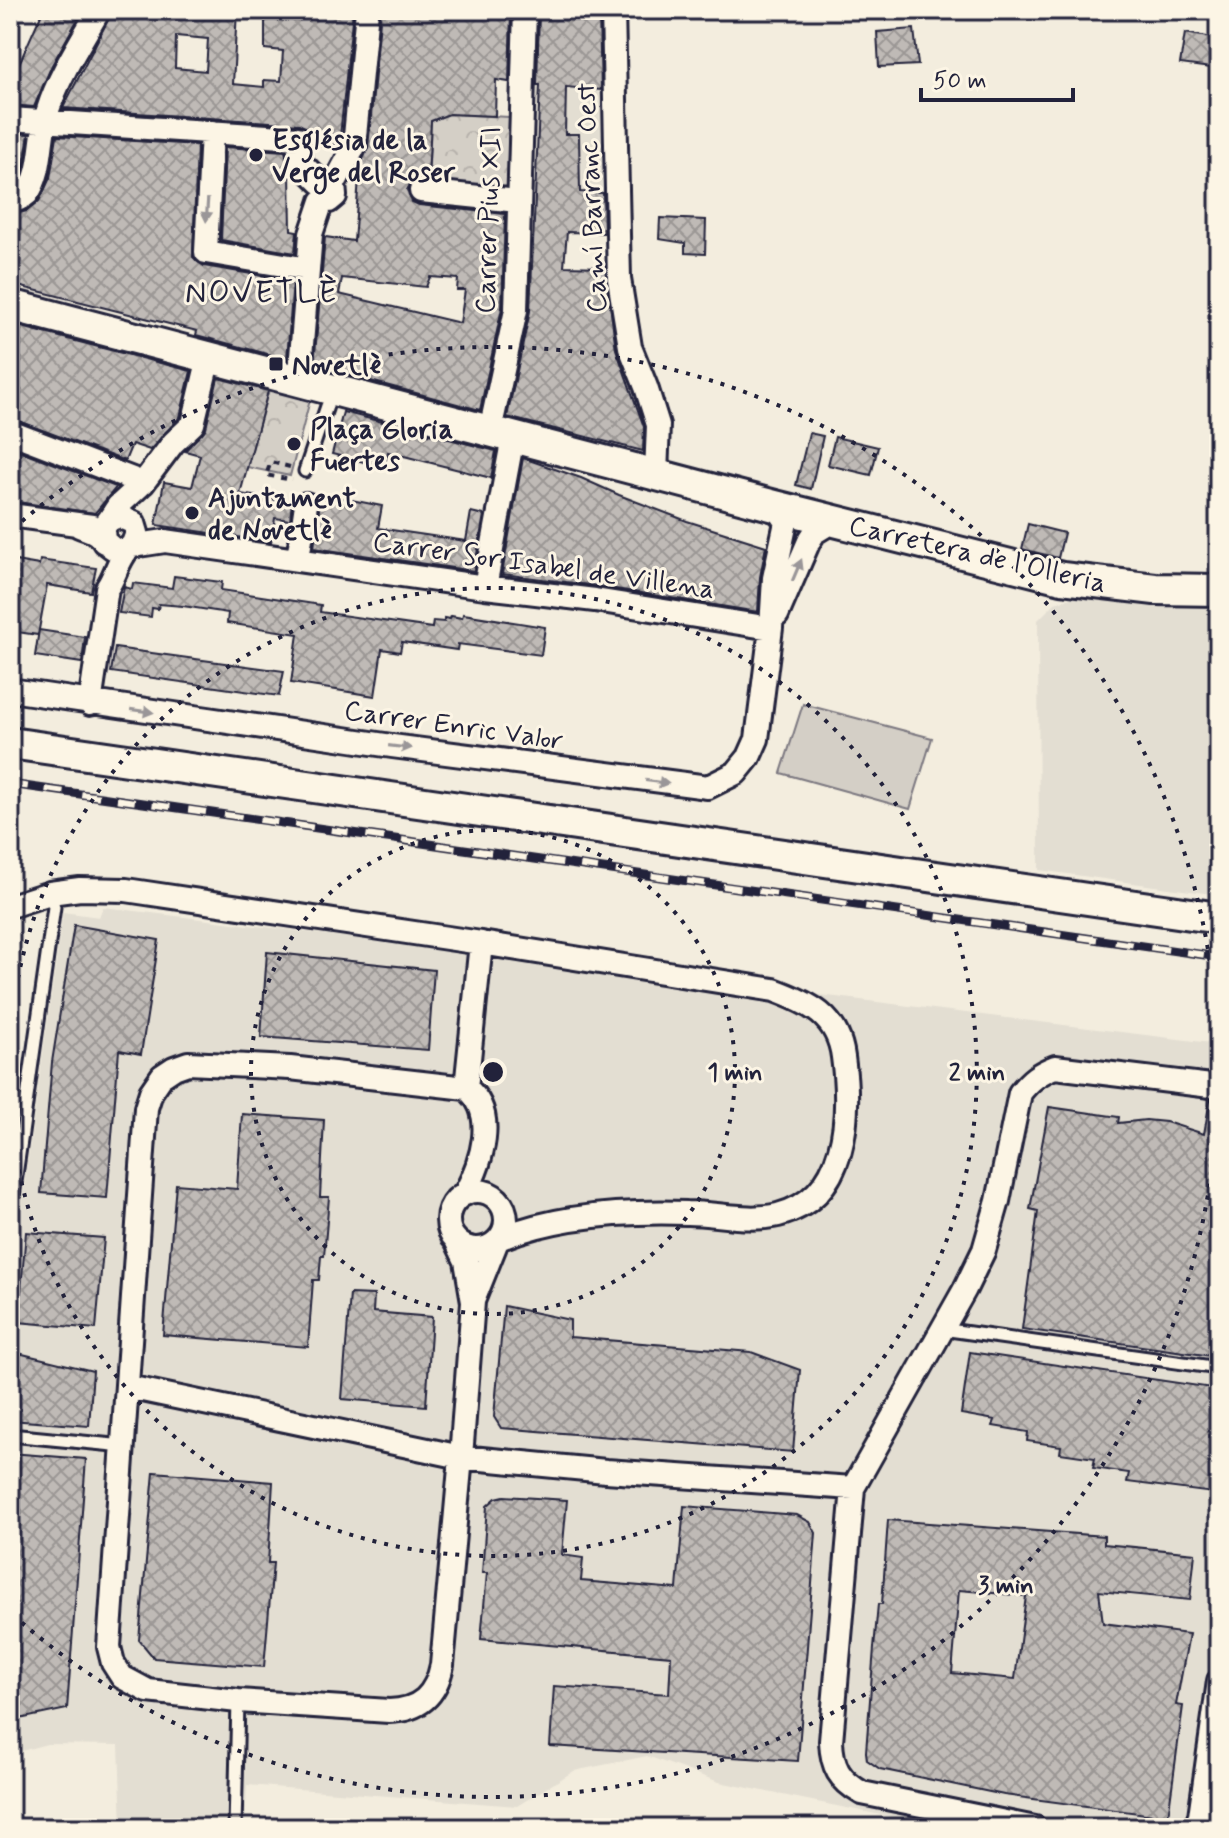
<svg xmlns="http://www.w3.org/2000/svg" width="1229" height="1838" font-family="Mynerve,sans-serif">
<defs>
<pattern id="forest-crowns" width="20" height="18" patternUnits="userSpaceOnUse" patternTransform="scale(2)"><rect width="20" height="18" fill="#d4cfc6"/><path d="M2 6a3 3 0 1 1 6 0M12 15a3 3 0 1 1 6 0" fill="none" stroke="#b6b1ab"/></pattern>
<pattern id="building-cross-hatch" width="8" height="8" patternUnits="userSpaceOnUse" patternTransform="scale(2)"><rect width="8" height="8" fill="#bfbab6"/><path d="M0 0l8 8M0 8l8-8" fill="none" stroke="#9b9795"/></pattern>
</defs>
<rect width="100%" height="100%" fill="#f3edde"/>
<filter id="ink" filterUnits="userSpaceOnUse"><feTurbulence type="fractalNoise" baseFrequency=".0125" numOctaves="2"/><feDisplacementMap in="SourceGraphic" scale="16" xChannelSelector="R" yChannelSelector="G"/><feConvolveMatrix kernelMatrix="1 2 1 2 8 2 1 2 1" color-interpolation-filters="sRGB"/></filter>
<g filter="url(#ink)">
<path fill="#e3ded2" d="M532,83L606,91L611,193L529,190Z
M1077,596L1149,607L1219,606V895L1039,870L1038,620L1055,603Z
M103,907L1219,1044V1828H945L719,1782L647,1756L574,1771L517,1806L247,1785L245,1828H122L119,1745L47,1744L10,1754V1285L63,912L99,917Z"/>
<path fill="url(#forest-crowns)" stroke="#7b7880" stroke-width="2" d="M449,114L509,117L507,193L428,185L431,121Z
M269,389L310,400L290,476L247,467Z"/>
<path fill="#d4cfc6" stroke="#7b7880" stroke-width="2" d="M803,704L932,738L910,809L781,773Z"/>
<path fill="url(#building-cross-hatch)" stroke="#22223b" stroke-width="2" fill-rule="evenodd" d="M43,10H83L52,65L34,107L10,105V63L19,64Z
M113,10H237L233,84L264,87V80L281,81L283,51L265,49V10H353L339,146L313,145L309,130L299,124L63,108ZM176,36L208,39L206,71L175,68Z
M381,10L511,12L509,82L496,80L495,116L449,114L431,121L428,178L415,179L407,190L412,202L419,205L505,214L502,308L480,410L314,366L325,237L354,241L360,166L368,148ZM430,277L458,279L457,290H465L460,323L339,294L342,278L426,287Z
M539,13L599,17L601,90L566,87L565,134H579L580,192L603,193L604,233L567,232L564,266L605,267L616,349L644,427L643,451L507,417L530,311L540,85H537Z
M914,29L918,65L879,67L877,32Z
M1185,33L1219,39V69L1180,64Z
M10,133L29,134L23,171L16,185L10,187Z
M57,136L197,145L193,257L204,266L293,281L287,359L196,335L197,331L10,284V215L27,211L39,201L50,178Z
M225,147L285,151L290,172L291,230L297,231L295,253L221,240Z
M660,218L706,220L705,254L685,253V243L659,239Z
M10,324L191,371L180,417L150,450L132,444L125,461L10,418Z
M218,378L268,391L240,494L292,502L290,520L275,518L271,542L156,525L164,482L192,487L200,455L185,451L206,428Z
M343,412L496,451L491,478L388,452L384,467L332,454Z
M809,433L823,436L811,489L796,485Z
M835,437L878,447L871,475L828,465Z
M10,447L116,487L114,490L95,513L10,501Z
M523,458L581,478L619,495L687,521L766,546L760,577L758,612L597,586L502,574Z
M321,494L382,506L378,528L466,541L471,512L484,515L474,571L314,548Z
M1028,524L1064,533L1058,558L1022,549Z
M10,560L39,565L40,560L96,568L91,592L47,585L38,635L10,631Z
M174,576L222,582L221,590L321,605L320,612L432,628L433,621L444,622V618L450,619L451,616L462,618L463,614L545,627L541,655L458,644L457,650L402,642L400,652L382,649L375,696L291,683L298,634L227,623L228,613L183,606L159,604L158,609L152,608L151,617L119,613L124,587L132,589L133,583L172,588Z
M39,630L85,637L82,663L35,656Z
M115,648L284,671L279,696L111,672Z
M74,925L159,940L141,1054L119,1050L107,1198L41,1193L52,1062Z
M267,952L434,970L428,1050L261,1037Z
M1210,1100L1219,1101V1357L1022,1329L1038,1211L1030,1209L1049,1107L1119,1117L1118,1123L1146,1120L1166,1122L1204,1134Z
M242,1114L324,1120L320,1197H329L324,1256H321L319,1280H313L308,1347L163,1335L176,1184L237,1189Z
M26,1232L104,1238L96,1329L18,1322Z
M350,1294L374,1295L373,1312L432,1317L426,1406L342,1399Z
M504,1306L570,1320V1337L751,1352L800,1370L793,1452L501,1428L494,1417Z
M10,1351L93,1371L89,1426L10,1420Z
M970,1352L1219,1389V1447L1213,1493L1127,1482L1129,1473L1093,1468L1095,1458L1060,1453L1061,1446L1027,1441L1028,1432L993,1426L995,1420L961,1414Z
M10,1453L86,1459L67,1709L10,1721Z
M154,1472L273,1482L268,1563H273L264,1667L154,1658L139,1640Z
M504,1496L567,1500L562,1555L583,1558L581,1581L677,1589L684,1506L797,1515L810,1522L816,1533L798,1761L550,1746L554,1686L669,1694L671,1656L481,1639L487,1573H482L487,1506L496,1498Z
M888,1520L1104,1536V1544L1195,1553L1190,1600L1099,1591L1103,1623L1189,1634L1176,1705L1183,1706L1168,1817L1004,1795L880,1769L867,1760L866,1752L874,1648L878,1604H882ZM959,1590L1026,1596L1015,1679L952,1673Z"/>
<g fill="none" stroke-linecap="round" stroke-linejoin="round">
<g stroke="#22223b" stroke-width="17">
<path id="lane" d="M305,471L327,406
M10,1218L54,907L50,893
M942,1329L1219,1368
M10,1435L124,1446
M235,1828L238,1701"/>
</g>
<g stroke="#22223b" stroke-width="28">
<path id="street" d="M613,10L619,279L630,347L646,387L658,425L656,474
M10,119L298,138L300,162L320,182L328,181L334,184
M212,132L206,252L308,269
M421,191L518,201
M10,201C16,200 22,199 27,194C44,171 39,136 48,110C59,75 81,42 99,10
M322,201H329L335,196L334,184L354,147L367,10
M299,381L311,234L322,201
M490,431L516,310L525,10
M10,432L143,483
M10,515L92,526
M79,526C86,529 93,530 98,535C110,545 115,557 132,546L137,533L134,523L118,516L108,521
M104,542L103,529L118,506L143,483L173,443L193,424L209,357
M132,546L165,541L485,587L595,600L771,628
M298,559L306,504
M485,587L513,437
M777,615L809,541L815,532L833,521
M10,690L392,746L708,787L736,773L749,757L757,739L771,628L774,578L786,522L775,506
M90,704L107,588C116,575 117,562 128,549
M10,906L50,893L80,889L126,890L481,943
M466,1088L481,943L774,990C809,1003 838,1016 843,1057C851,1115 848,1197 778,1215C749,1222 716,1213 687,1213C625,1211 558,1215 501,1238
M448 1220a29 29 0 1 1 58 0a29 29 0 1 1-58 0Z
M465,1194C481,1163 499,1113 466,1088L290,1068L188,1063L174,1068L162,1076L151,1092L146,1108L109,1647L113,1663L122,1677L148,1691L238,1701L389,1711C420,1710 436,1695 442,1665L461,1457L606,1471L853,1488
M473,1301L497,1241
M128,1387L461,1457L473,1302L466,1261L457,1242
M1035,1828L862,1793C839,1780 832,1767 831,1741L853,1488L965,1289L984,1250L998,1201L1020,1093C1030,1080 1039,1073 1055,1067L1219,1087
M1195,1828L1200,1816L1219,1681"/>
</g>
<g stroke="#22223b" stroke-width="36">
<path id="secondary" d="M10,305L775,506L1062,578L1155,589L1219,590
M10,743L1219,918"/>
</g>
<path stroke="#22223b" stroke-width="4" stroke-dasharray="6 6" stroke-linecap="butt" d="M290,467L271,462L266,475L292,480"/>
<use href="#lane" stroke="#fcf5e5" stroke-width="11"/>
<use href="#street" stroke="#fcf5e5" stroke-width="22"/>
<use href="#secondary" stroke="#fcf5e5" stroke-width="30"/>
<g stroke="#22223b" stroke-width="9">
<path id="rail" d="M10,784L1219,957"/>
</g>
<use href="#rail" stroke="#fcf5e5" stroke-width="6" stroke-dasharray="18" stroke-linecap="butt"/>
</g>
<defs><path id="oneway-solid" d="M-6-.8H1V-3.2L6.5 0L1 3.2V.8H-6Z" transform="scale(2)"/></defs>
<g fill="#9a9698">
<use href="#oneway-solid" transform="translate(207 210) rotate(94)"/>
<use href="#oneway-solid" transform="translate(797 570) rotate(-67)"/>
<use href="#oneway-solid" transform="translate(142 711) rotate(8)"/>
<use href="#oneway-solid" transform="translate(400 747) rotate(7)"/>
<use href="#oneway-solid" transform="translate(657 782) rotate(8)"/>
</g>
</g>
<g fill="none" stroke="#22223b" stroke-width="4" stroke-dasharray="4 8">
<circle cx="493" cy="1072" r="242"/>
<path d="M10 1038A484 484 0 1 1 10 1106"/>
<path d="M13 529A725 725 0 1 1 13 1615"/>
</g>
<g fill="#22223b" stroke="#fcf5e5" stroke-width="3">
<circle cx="256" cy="155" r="8"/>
<rect x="268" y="356" width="16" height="16" rx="4"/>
<circle cx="294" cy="444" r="8"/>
<circle cx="192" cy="513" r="8"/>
</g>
<g text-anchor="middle" stroke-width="6" stroke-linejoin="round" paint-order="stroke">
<g font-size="28" font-weight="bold" fill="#22223b" stroke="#fcf5e5" text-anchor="start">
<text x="272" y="149">Església de la<tspan x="272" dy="32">Verge del Roser</tspan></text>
<text x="292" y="374">Novetlè</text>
<text x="310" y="438">Plaça Gloria<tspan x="310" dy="32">Fuertes</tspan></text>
<text x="208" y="507">Ajuntament<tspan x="208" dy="32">de Novetlè</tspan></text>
</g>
<g font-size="28" fill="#22223b" stroke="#fcf5e5">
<text transform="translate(590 198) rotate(-93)" y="10">Camí Barranc Oest</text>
<text transform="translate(487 220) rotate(-88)" y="10">Carrer Pius XII</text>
<text transform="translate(978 553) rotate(13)" y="10">Carretera de l'Olleria</text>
<text transform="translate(544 564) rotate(8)" y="10">Carrer Sor Isabel de Villena</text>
<text transform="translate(454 724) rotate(8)" y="10">Carrer Enric Valor</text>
</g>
<g font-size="32" letter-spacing="2" fill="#22223b" stroke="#fcf5e5">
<text x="262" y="302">NOVETLÈ</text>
</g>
</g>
<circle cx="493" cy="1072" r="12" fill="#22223b" stroke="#fcf5e5" stroke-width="4"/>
<g font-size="24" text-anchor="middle" font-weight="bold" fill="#22223b" stroke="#fcf5e5" stroke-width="6" stroke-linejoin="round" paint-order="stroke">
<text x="735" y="1080">1 min</text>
<text x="977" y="1080">2 min</text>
<text x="1006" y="1593">3 min</text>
</g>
<rect width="1229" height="1838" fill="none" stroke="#fcf5e5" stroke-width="40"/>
<rect x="20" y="20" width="1189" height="1798" fill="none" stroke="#22223b" stroke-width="3" filter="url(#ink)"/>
<path d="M921 88v12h152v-12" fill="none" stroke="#22223b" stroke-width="4"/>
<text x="933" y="88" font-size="24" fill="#22223b" stroke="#fcf5e5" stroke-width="6" paint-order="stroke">50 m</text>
</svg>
